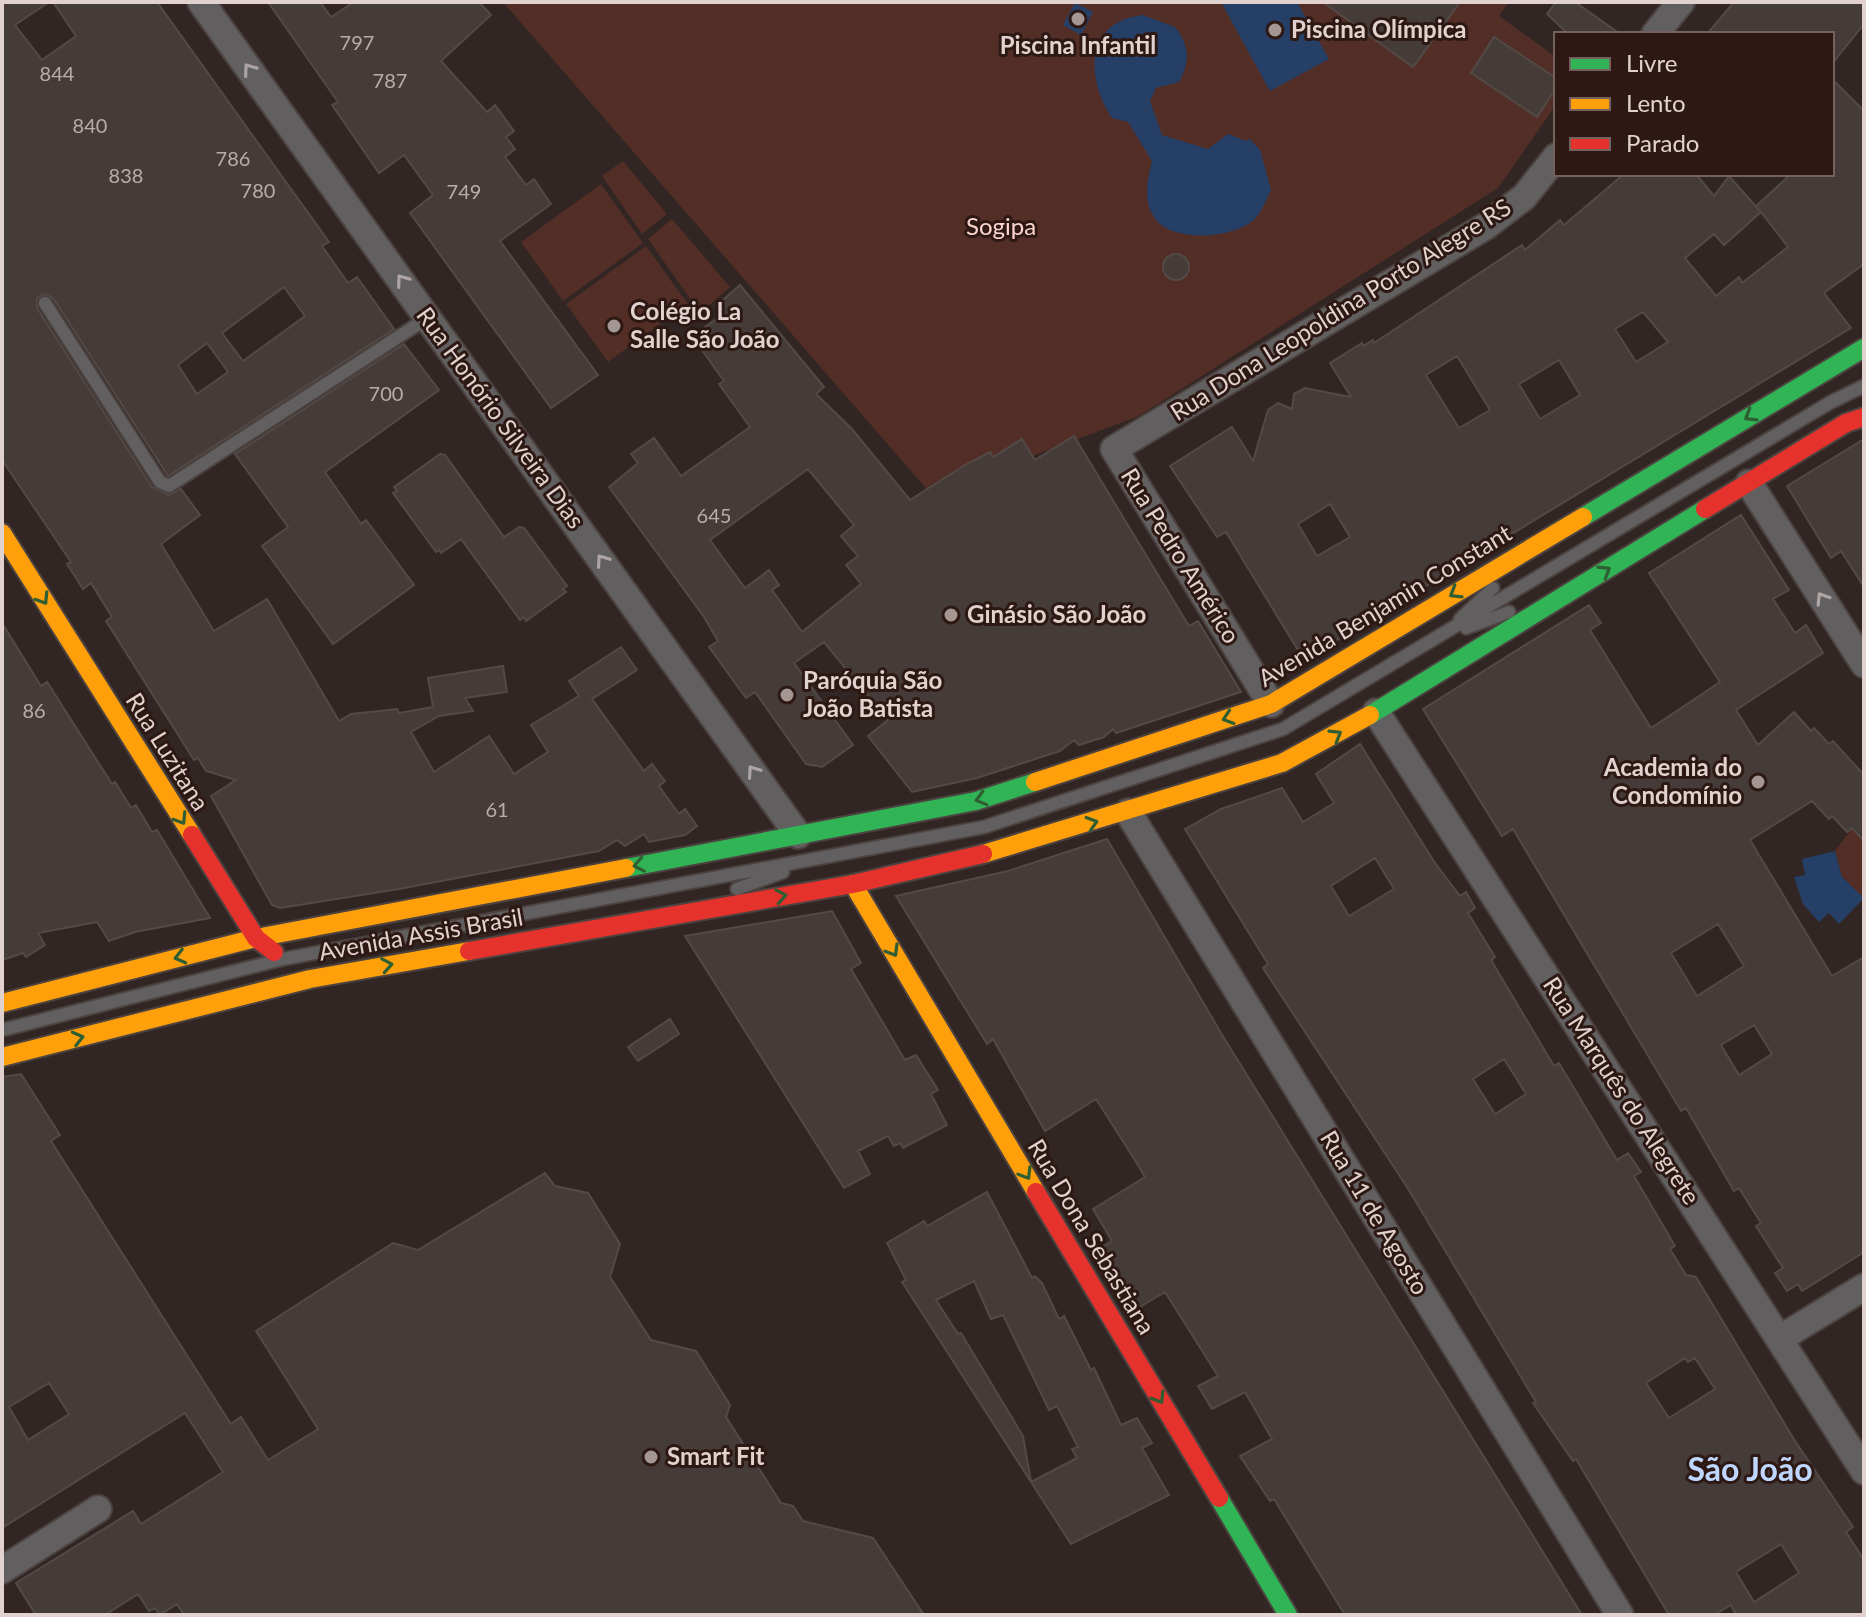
<svg xmlns="http://www.w3.org/2000/svg" width="1866" height="1617" font-family="Lato,sans-serif">
<rect width="100%" height="100%" fill="#312623"/>
<path fill="#522e26" d="M503,2H1509L1499,16L1556,57V105L1498,188L1139,416L931,494Z
M623,161L667,214L642,234L602,176Z
M601,184L643,243L563,301L521,242Z
M672,219L730,287L700,313L648,239Z
M646,246L688,304L608,362L566,304Z
M1852,828L1864,841V898L1842,877L1835,851Z"/>
<path fill="#253f67" d="M1221,2H1297L1329,59L1270,91Z
M1075,3L1093,12L1081,35L1063,25Z
M1143,15L1175,27C1190,46 1190,62 1179,82L1156,88L1150,101L1162,135L1208,149L1228,134L1246,141L1250,139L1260,150L1271,190C1266,200 1261,215 1251,222C1231,238 1175,242 1157,221C1142,203 1147,181 1152,161L1128,122L1112,118C1085,78 1085,21 1143,15Z
M1835,851L1842,877L1864,898L1839,924L1829,913L1819,922L1803,904L1794,877L1805,875L1802,859Z"/>
<path fill="#453c39" stroke="#534a47" stroke-width="2" fill-rule="evenodd" d="M2,2H49L15,25L42,60L76,36L53,2H157L329,242L322,246L348,283L357,277L394,329L168,476L53,298L45,294L37,298V308L152,487L169,495L181,489L200,515L161,544L214,631L267,599L339,721L351,714L397,709L399,713L433,707L428,678L503,666L507,692L465,698L473,711L439,716L411,732L434,772L489,736L514,774L548,752L531,725L579,696L569,681L621,647L637,670L592,699L644,771L652,764L665,781L659,786L679,814L685,809L697,826L685,835L649,842L644,834L625,846L617,840L599,851L399,889L280,908L272,905L211,796L236,780L206,771L198,758L194,760L106,621L112,617L91,583L83,589L67,564L71,562L2,460ZM284,287L305,316L243,361L222,333ZM207,343L228,372L197,394L178,365Z
M268,2H320L331,17L354,2H479L491,15L441,61L487,112L495,105L514,131L506,137L515,149L505,157L526,185L534,179L551,204L500,241L598,375L551,408L410,213L433,195L404,155L379,173L332,105L338,102Z
M1323,2H1460L1413,67Z
M1556,2H1575L1620,34H1568L1547,14Z
M1734,2H1864V24L1832,64V34H1707Z
M1494,37L1556,78V88L1537,117L1471,73Z
M1832,79L1864,111V264L1824,293L1851,328L1304,660L1226,532L1217,537L1170,466L1232,427L1253,461L1268,410L1278,403L1292,409L1294,394L1305,388L1351,397L1330,363L1362,343L1363,346L1373,340L1374,343L1522,245L1525,250L1560,220L1564,225L1624,174H1696L1714,196L1729,176L1760,211L1756,206L1791,174H1832ZM1761,212L1788,247L1742,283L1739,277L1716,296L1685,258L1714,234L1724,245ZM1643,312L1668,342L1636,362L1615,329ZM1457,356L1490,410L1459,428L1426,375ZM1559,360L1580,395L1540,419L1519,384ZM1330,504L1350,537L1317,556L1298,524Z
M1163 267a13 13 0 1 1 26 0a13 13 0 1 1-26 0Z
M740,285L824,387L816,394L852,429L910,500L965,465L990,452L993,457L1022,439L1035,460L1074,436L1189,626L1198,621L1241,692L1116,733L1113,729L1104,737L1079,745L1074,740L1060,751L977,778L912,792L868,736L888,720L824,642L794,663L853,745L822,767L806,764L755,692L746,698L709,647L718,641L704,617L609,487L638,463L631,454L654,438L681,476L750,427L719,384L724,381L692,336L722,315L716,306ZM808,469L854,525L841,536L858,556L846,565L861,584L802,632L772,590L779,585L769,570L745,588L710,540Z
M404,344L439,390L325,472L361,524L366,520L414,585L333,644L262,546L288,527L235,454Z
M1864,439V587L1841,551L1831,558L1787,486Z
M440,454L445,455L504,537L519,527L524,528L567,586L563,589L566,592L526,621L524,617L520,620L461,539L441,553L439,550L436,552L393,493L397,491L394,487Z
M1741,515L1789,590L1773,599L1795,633L1806,625L1823,653L1736,710L1758,745L1794,712L1811,731L1814,728L1829,744L1833,741L1864,775V841L1852,828L1847,832L1832,816L1829,819L1812,801L1750,840L1832,976L1864,957V1252L1802,1291L1798,1284L1787,1291L1775,1273L1783,1268L1756,1226L1761,1223L1739,1188L1734,1191L1686,1108L1681,1111L1513,829L1502,836L1423,709L1589,605L1601,623L1590,630L1651,728L1720,682L1649,573ZM1718,924L1744,966L1697,996L1671,953ZM1754,1025L1772,1054L1739,1075L1721,1045Z
M2,623L41,686L47,682L112,784L115,782L131,808L136,805L152,832L157,830L210,918L135,932L109,941L97,922L38,933L45,945L26,957L23,953L2,960Z
M1360,744L1435,863L1460,896L1466,892L1475,908L1468,913L1495,957L1491,960L1554,1066L1559,1063L1617,1160L1628,1153L1641,1172L1634,1176L1675,1246L1670,1249L1686,1275L1696,1277L1795,1441L1853,1527L1846,1532L1864,1560V1615H1733L1735,1613L1731,1605L1714,1615H1669L1576,1459L1573,1461L1533,1403L1536,1402L1407,1187L1263,968L1268,964L1185,829L1221,809L1282,788L1303,822L1334,803L1316,774ZM1375,858L1394,889L1349,916L1331,886ZM1504,1059L1526,1094L1495,1114L1473,1079ZM1685,1358L1688,1362L1695,1358L1715,1389L1669,1418L1646,1383ZM1781,1544L1799,1573L1754,1602L1736,1572Z
M1107,839L1224,1038L1582,1615H1345L1274,1499L1270,1501L1240,1456L1272,1439L1245,1392L1212,1409L1198,1386L1218,1376L1165,1292L1140,1307L1102,1247L1112,1241L1093,1209L1145,1177L1133,1157L1096,1099L1045,1131L993,1039L987,1044L896,896L1008,871Z
M832,911L861,963L851,969L905,1060L916,1055L938,1090L931,1094L947,1125L903,1148L900,1143L894,1146L888,1136L858,1151L870,1174L844,1188L685,936Z
M670,1019L679,1034L638,1061L628,1047Z
M21,1074L60,1135L51,1141L195,1368L231,1424L241,1417L268,1460L318,1429L256,1331L393,1243L418,1250L545,1173L555,1186L588,1193L620,1244L610,1277L651,1340L696,1351L730,1405L726,1417L781,1503L793,1506L803,1521L873,1538L924,1615H184L177,1604L160,1615L155,1608L149,1611L138,1594L105,1615H36L16,1583L133,1511L141,1524L223,1472L185,1413L2,1528V1077ZM49,1383L69,1414L28,1440L9,1407Z
M987,1192L1032,1278L1035,1276L1042,1283L1059,1319L1064,1316L1091,1370L1094,1368L1121,1425L1137,1418L1152,1443L1142,1448L1169,1495L1071,1544L902,1282L906,1280L887,1243L924,1221L927,1226ZM974,1281L991,1319L1003,1315L1049,1410L1057,1406L1078,1447L1072,1449L1077,1458L1031,1482L1023,1436L961,1333L958,1334L936,1300Z"/>
<g fill="none" stroke-linecap="round" stroke-linejoin="round">
<g stroke="#4c423f" stroke-width="16">
<path id="lane" d="M45,303L160,482L169,486L429,317
M1460,619L1493,588
M1466,628L1509,612
M737,889L783,872
M2,1030L283,959L984,827L1283,729L1831,402L1864,386"/>
</g>
<g stroke="#4c423f" stroke-width="30">
<path id="street" d="M201,2L798,835
M1655,34L1681,2
M1749,483L1864,664
M1271,704L1114,449L1486,226L1524,197L1556,157
M1376,712L1864,1471
M1128,812L1620,1615
M1781,1338L1864,1287
M2,1570L98,1509"/>
</g>
<g stroke="#4c423f" stroke-width="22">
<path id="fast" d="M1583,517L1864,348
M1370,715L1705,509
M626,868L976,801L1035,782
M1219,1498L1288,1615"/>
</g>
<g stroke="#4c423f" stroke-width="22">
<path id="slow" d="M2,533L192,835
M1035,782L1271,704L1583,517
M983,854L1282,763L1370,715
M853,884L1036,1192
M2,1003L256,938L626,868
M2,1057L310,979L469,951"/>
</g>
<g stroke="#4c423f" stroke-width="22">
<path id="jam" d="M1705,509L1846,423L1864,417
M192,835L256,938L274,952
M469,951L853,884L983,854
M1036,1192L1219,1498"/>
</g>
<use href="#lane" stroke="#615f60" stroke-width="12"/>
<use href="#street" stroke="#615f60" stroke-width="26"/>
<use href="#fast" stroke="#30b455" stroke-width="18"/>
<use href="#slow" stroke="#ff9f0a" stroke-width="18"/>
<use href="#jam" stroke="#e5322d" stroke-width="18"/>
</g>
<defs><path id="oneway-chevron" d="M-2-3.5L2.5 0L-2 3.5" fill="none" stroke-width="1.6" stroke-linecap="round" stroke-linejoin="round" transform="scale(2)"/></defs>
<g stroke="#aea4a3">
<use href="#oneway-chevron" transform="translate(249 69) rotate(-126)"/>
<use href="#oneway-chevron" transform="translate(402 280) rotate(-126)"/>
<use href="#oneway-chevron" transform="translate(602 560) rotate(-125)"/>
<use href="#oneway-chevron" transform="translate(1822 598) rotate(-122)"/>
<use href="#oneway-chevron" transform="translate(753 771) rotate(-125)"/>
</g>
<g stroke="#2e5e31">
<use href="#oneway-chevron" transform="translate(1750 416) rotate(149)"/>
<use href="#oneway-chevron" transform="translate(1605 571) rotate(-32)"/>
<use href="#oneway-chevron" transform="translate(1455 593) rotate(149)"/>
<use href="#oneway-chevron" transform="translate(43 599) rotate(58)"/>
<use href="#oneway-chevron" transform="translate(1228 718) rotate(162)"/>
<use href="#oneway-chevron" transform="translate(1336 735) rotate(-31)"/>
<use href="#oneway-chevron" transform="translate(981 799) rotate(164)"/>
<use href="#oneway-chevron" transform="translate(181 819) rotate(58)"/>
<use href="#oneway-chevron" transform="translate(1092 823) rotate(-17)"/>
<use href="#oneway-chevron" transform="translate(639 865) rotate(169)"/>
<use href="#oneway-chevron" transform="translate(781 896) rotate(-10)"/>
<use href="#oneway-chevron" transform="translate(893 951) rotate(59)"/>
<use href="#oneway-chevron" transform="translate(180 957) rotate(166)"/>
<use href="#oneway-chevron" transform="translate(387 965) rotate(-10)"/>
<use href="#oneway-chevron" transform="translate(78 1038) rotate(-14)"/>
<use href="#oneway-chevron" transform="translate(1026 1174) rotate(59)"/>
<use href="#oneway-chevron" transform="translate(1159 1398) rotate(59)"/>
</g>
<g fill="#a39693" stroke="#2d1814" stroke-width="3">
<circle cx="1078" cy="19" r="8"/>
<circle cx="1275" cy="30" r="8"/>
<circle cx="614" cy="326" r="8"/>
<circle cx="951" cy="615" r="8"/>
<circle cx="787" cy="695" r="8"/>
<circle cx="1758" cy="782" r="8"/>
<circle cx="651" cy="1457" r="8"/>
</g>
<g text-anchor="middle" stroke-width="6" stroke-linejoin="round" paint-order="stroke">
<g font-size="20" fill="#baacaa">
<text x="357" y="50">797</text>
<text x="57" y="81">844</text>
<text x="390" y="88">787</text>
<text x="90" y="133">840</text>
<text x="233" y="166">786</text>
<text x="126" y="183">838</text>
<text x="258" y="198">780</text>
<text x="464" y="199">749</text>
<text x="386" y="401">700</text>
<text x="714" y="523">645</text>
<text x="34" y="718">86</text>
<text x="497" y="817">61</text>
</g>
<g font-size="24" font-weight="bold" fill="#e1d2cf" stroke="#2d1814" text-anchor="start">
<text x="1291" y="38">Piscina Olímpica</text>
<text x="1078" y="54" text-anchor="middle">Piscina Infantil</text>
<text x="630" y="320">Colégio La<tspan x="630" dy="28">Salle São João</tspan></text>
<text x="967" y="623">Ginásio São João</text>
<text x="803" y="689">Paróquia São<tspan x="803" dy="28">João Batista</tspan></text>
<text x="1742" y="776" text-anchor="end">Academia do<tspan x="1742" dy="28">Condomínio</tspan></text>
<text x="667" y="1465">Smart Fit</text>
</g>
<g font-size="24" fill="#fbd4cb" stroke="#2d1814">
<text x="1001" y="235">Sogipa</text>
</g>
<g font-size="24" fill="#e1d2cf" stroke="#2d1814">
<text transform="translate(1341 310) rotate(-32)" y="8">Rua Dona Leopoldina Porto Alegre RS</text>
<text transform="translate(500 418) rotate(54)" y="8">Rua Honório Silveira Dias</text>
<text transform="translate(1180 556) rotate(58)" y="8">Rua Pedro Américo</text>
<text transform="translate(1385 606) rotate(-31)" y="8">Avenida Benjamin Constant</text>
<text transform="translate(167 752) rotate(58)" y="8">Rua Luzitana</text>
<text transform="translate(421 935) rotate(-10)" y="8">Avenida Assis Brasil</text>
<text transform="translate(1621 1091) rotate(57)" y="8">Rua Marquês do Alegrete</text>
<text transform="translate(1374 1213) rotate(59)" y="8">Rua 11 de Agosto</text>
<text transform="translate(1091 1237) rotate(59)" y="8">Rua Dona Sebastiana</text>
</g>
<g font-size="32" font-weight="bold" fill="#bfd7fe" stroke="#2d1814">
<text x="1750" y="1481">São João</text>
</g>
</g>
<rect width="1866" height="1617" fill="none" stroke="#e1d2cf" stroke-width="8"/>
<rect x="1554" y="32" width="280" height="144" fill="#2d1814" stroke="#75625f" stroke-width="2"/>
<rect x="1570" y="58" width="40" height="12" fill="#30b455" stroke="#75625f" stroke-width="2"/>
<text x="1626" y="72" font-size="24" fill="#e1d2cf">Livre</text>
<rect x="1570" y="98" width="40" height="12" fill="#ff9f0a" stroke="#75625f" stroke-width="2"/>
<text x="1626" y="112" font-size="24" fill="#e1d2cf">Lento</text>
<rect x="1570" y="138" width="40" height="12" fill="#e5322d" stroke="#75625f" stroke-width="2"/>
<text x="1626" y="152" font-size="24" fill="#e1d2cf">Parado</text>
</svg>
